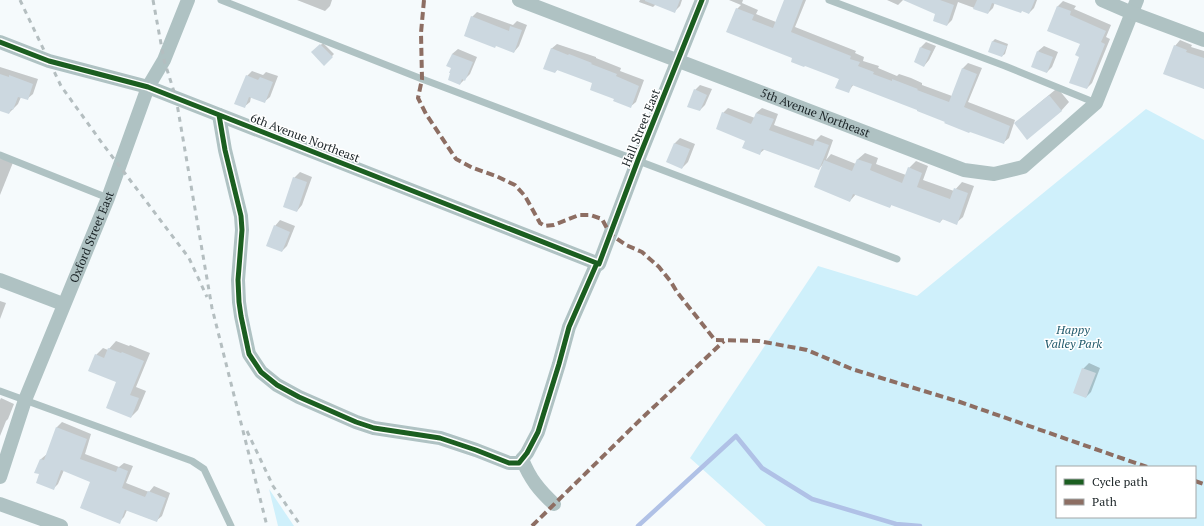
<svg xmlns="http://www.w3.org/2000/svg" width="1204" height="526" font-family="'PT Serif',serif">
<rect width="100%" height="100%" fill="#f5fafc"/>
<path fill="#cff0fb" fill-rule="evenodd" d="M1146,109L1204,140V526H766L690,458L818,266L917,296ZM1057,467H1195V517H1057Z
M269,489L294,526H278Z"/>
<path fill="#0003" d="M297,0H332L330,6L325,11Z
M640,0H682L680,6L675,11L656,4L653,7L639,2Z
M729,0H743L742,3L758,10L756,14L776,22L785,0H806L795,27L856,51L855,53L864,57L863,61L879,66L878,68L897,76L899,74L911,78L922,83V85L952,96L963,68L968,63L982,68L968,102L1015,120L1009,138L1003,143L854,84L848,92L840,79L794,58L737,9L741,5Z
M887,0H903L898,5Z
M925,0H1037L1034,8L1029,13L995,2L993,8L988,13L958,2L952,20L947,25Z
M1063,1L1076,6L1074,9L1111,25L1106,37L1110,39L1092,83L1087,88L1080,56L1082,43L1048,30L1058,6Z
M477,12L513,25L517,21L527,25L519,46L514,52L472,17Z
M995,39L1008,44L1005,54L1002,56L989,51L993,41Z
M1180,40L1192,45L1191,47L1204,51V89L1175,46Z
M926,42L936,46L929,60L924,66L921,47Z
M323,43L334,54L324,64L313,52Z
M557,44L596,57V58L621,68L620,71L644,80L636,102L630,107L594,83L558,69L555,72L551,49Z
M1044,46L1058,52L1052,67L1047,72L1038,51Z
M458,49L477,57L470,74L460,84L452,73V54Z
M0,67L38,79L33,94L27,99L21,97L18,104L9,113L0,110Z
M252,71L263,75L266,72L278,76L270,97L264,102L251,97L250,102L244,107L247,76Z
M700,85L712,89L705,105L700,110L695,90Z
M1055,90H1059L1069,102L1061,111L1015,123Z
M728,108L755,118L756,113L762,108L778,114L774,125L816,140L821,135L833,140L826,160L831,154L856,164L858,159L865,153L878,158L876,164L906,175L909,168L916,161L928,166L923,180L954,191L962,182L974,186L963,217L956,223L943,219L940,222L892,204L890,207L856,194L850,201L823,164L819,169L765,149L759,154L723,113Z
M680,138L695,144L688,162L682,168L668,162L675,143Z
M0,159L14,160L0,195Z
M300,172L312,177L302,205L297,211L294,178Z
M280,220L295,226L287,246L282,251L275,226Z
M0,301L6,303L0,319Z
M116,341L129,346L130,345L150,353L136,387L146,391L138,410L131,417L117,382L96,355L103,348L108,350Z
M1089,363L1100,368L1091,392L1086,397L1083,369Z
M1,398L14,404L8,419L6,421L0,436V400Z
M62,422L91,434L85,454L119,467L124,463L133,466L126,483L149,492L154,486L170,493L162,516L156,521L127,510L124,517L119,522L92,481L64,470L58,484L53,489L41,474L36,472L41,459L47,454L57,427Z"/>
<g fill="none" stroke-linecap="round" stroke-linejoin="round">
<path stroke="#b0c1e6" stroke-width="4.5" d="M638,526L736,436L762,468L812,499L896,524L920,526"/>
</g>
<path fill="#ccd8e0" d="M645,0H680L675,13L645,1Z
M784,0H803L791,32L851,56L850,59L860,62L858,66L874,72L873,74L892,81V79L918,89L917,90L949,102L962,68L977,74L964,107L1010,126L1004,144L970,132L969,133L944,123L945,122L917,111V110L852,85L849,93L835,88L839,79L805,66L804,67L791,62L792,58L726,32L736,8L754,15L752,20L773,28Z
M903,0H940L954,5L947,26L933,21L935,14Z
M977,0H1035L1029,14L1022,11L1021,13L992,3L988,14L973,9Z
M1057,6L1071,11L1070,15L1106,31L1101,42L1105,44L1087,89L1069,83L1079,57L1075,55L1080,44L1047,31Z
M471,16L509,31L510,26L522,30L514,53L496,46L495,48L464,36Z
M992,41L1007,46L1002,57L988,52Z
M320,44L333,57L324,66L311,52Z
M1174,45L1187,50L1186,52L1204,58V89L1163,74Z
M920,47L931,51L924,67L914,62Z
M551,48L568,55L569,54L592,63L591,64L617,74L616,76L639,86L631,108L613,101L614,99L590,90L592,83L557,70L555,73L543,69Z
M1037,51L1053,57L1047,73L1031,67Z
M452,54L473,62L465,81L462,79L460,85L448,80L450,73H449L451,68L446,66Z
M0,74L9,77V75L33,84L28,100L18,97L13,110L11,109L9,114L0,111Z
M246,75L258,80L260,77L273,82L265,103L249,97L245,108L234,104Z
M694,89L707,95L700,111L687,107Z
M1049,95L1062,111L1027,140L1014,123Z
M722,112L751,124L756,113L774,119L769,130L813,146L815,140L829,145L819,170L762,149L760,155L742,148L745,141L716,129Z
M674,143L690,149L682,169L666,162Z
M857,159L872,164L870,170L902,183L908,167L922,173L917,187L950,199L954,188L968,193L957,225L942,219L940,223L891,205L890,208L853,194L850,202L814,187L824,160L852,171Z
M293,177L307,182L297,212L283,207Z
M274,225L290,232L282,252L266,246Z
M108,348L121,353L122,352L144,361L130,395L139,398L131,418L106,408L116,382L88,371L95,354L104,358Z
M1082,368L1096,373L1086,398L1073,393Z
M56,427L87,439L80,459L116,472L118,467L128,471L122,488L145,497L148,491L166,498L157,522L125,510L120,524L80,508L90,482L61,470L54,490L36,483L39,474L34,473L40,459L44,460Z"/>
<g fill="none" stroke-linecap="round" stroke-linejoin="round">
<path stroke="#afc2c3" stroke-width="7" d="M221,0L422,79L897,259
M829,0L1005,66L1096,103
M0,155L108,198
M0,391L192,461L204,469L231,526"/>
<g stroke="#afc2c3" stroke-width="14">
<path id="s1" d="M519,0L964,170L994,174L1023,167L1096,103L1137,0"/>
<path d="M1102,0L1132,13L1204,40"/>
<path d="M0,42L49,61L148,87L599,264L638,160L702,0"/>
<path d="M219,115L225,150L241,216L242,230L238,280L239,302L241,316L249,354L261,372L277,385L299,397L356,422L374,428L440,438L476,450L509,463H519L527,453L538,432L559,364L569,327L597,263"/>
<path d="M0,280L63,304"/>
<path d="M522,459C530,479 539,490 554,504"/>
<path id="s2" d="M0,477L25,400L108,198L148,87L164,60L188,0"/>
<path d="M0,504L61,526"/>
</g>
<path stroke="#b4bec0" stroke-width="3" stroke-dasharray="5 5" stroke-linecap="butt" d="M20,0L61,86L102,143L189,258L207,297
M153,0L164,60L176,98L212,308L267,526
M247,431L273,486L301,526"/>
<path stroke="#8d6e63" stroke-width="4" stroke-dasharray="8 4" stroke-linecap="butt" d="M424,0L421,33L422,79L418,98L426,114L456,159L473,168L496,176L515,185L525,196L540,223L545,226L554,225L579,215H590L602,219L610,234L626,245L642,252L659,267L671,282L677,292L715,340L759,341L807,350L852,369L960,402L1147,467
M1195,481L1204,484
M532,526L640,420L724,341"/>
<g stroke="#fff" stroke-width="8">
<path id="cycleway" d="M0,42L49,61L148,87L599,264L638,160L702,0
M219,115L225,150L241,216L242,230L238,280L239,302L241,316L249,354L261,372L277,385L299,397L356,422L374,428L440,438L476,450L509,463H519L527,453L538,432L559,364L569,327L597,263"/>
</g>
<use href="#cycleway" stroke="#1b5e20" stroke-width="5"/>
</g>
<g text-anchor="middle" stroke-width="3" stroke-linejoin="round" paint-order="stroke">
<g font-size="12" fill="#1a2326" stroke="#fff">
<text dy="4" stroke="none"><textPath href="#s1" startOffset="317">5th Avenue Northeast</textPath></text>
<text transform="translate(641 128) rotate(-68)" y="4">Hall Street East</text>
<text transform="translate(305 138) rotate(21)" y="4">6th Avenue Northeast</text>
<text dy="4" stroke="none"><textPath href="#s2" startOffset="257">Oxford Street East</textPath></text>
</g>
<g font-size="12" font-style="italic" fill="#225b6d" stroke="#fff">
<text x="1073" y="334">Happy<tspan x="1073" dy="14">Valley Park</tspan></text>
</g>
</g>
<rect x="1056" y="466" width="140" height="52" fill="#ffffff" stroke="#a3a7a8"/>
<rect x="1064" y="479" width="20" height="6" fill="#1b5e20" stroke="#a3a7a8"/>
<text x="1092" y="486" font-size="12" fill="#1a2326">Cycle path</text>
<rect x="1064" y="499" width="20" height="6" fill="#8d6e63" stroke="#a3a7a8"/>
<text x="1092" y="506" font-size="12" fill="#1a2326">Path</text>
</svg>
